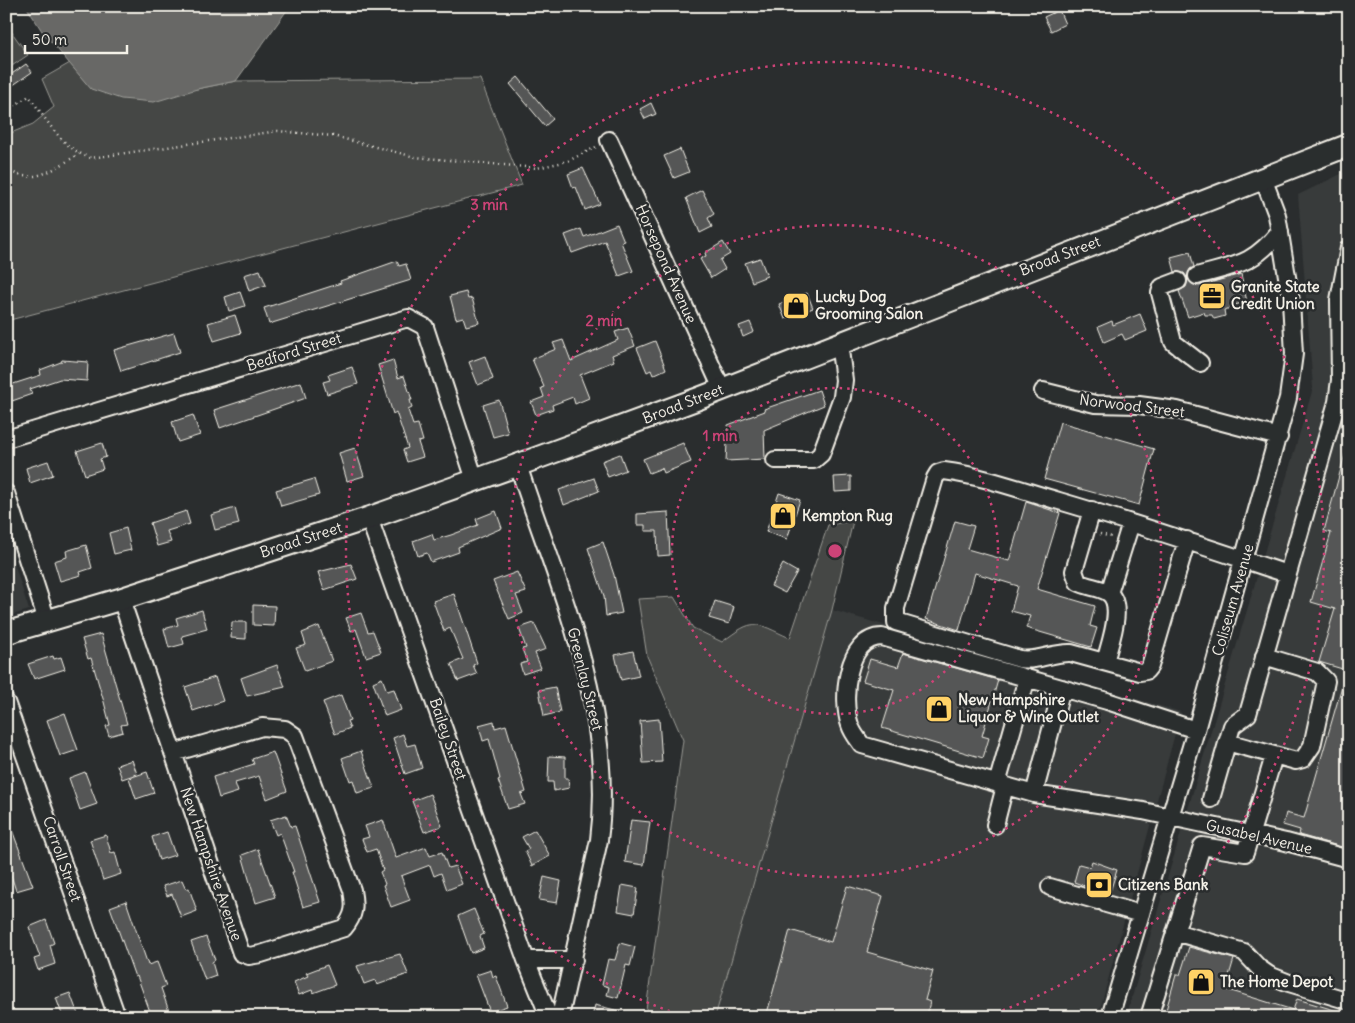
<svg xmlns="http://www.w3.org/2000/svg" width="1355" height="1023" font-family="Delius,sans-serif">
<rect width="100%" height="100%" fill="#2a2d2e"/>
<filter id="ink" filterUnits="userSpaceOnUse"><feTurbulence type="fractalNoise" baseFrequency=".02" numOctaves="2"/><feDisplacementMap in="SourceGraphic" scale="10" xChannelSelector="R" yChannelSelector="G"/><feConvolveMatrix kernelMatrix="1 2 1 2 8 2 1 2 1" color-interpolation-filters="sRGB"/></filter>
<g filter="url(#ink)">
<path fill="#373a3a" d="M1349,170V1017H1126L1313,388L1298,195Z
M9,547L29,610L6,617V548Z
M832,610L1181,712L1098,1017H715Z"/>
<path fill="#444645" stroke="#9c9c96" d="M6,24L28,55L6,70Z
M70,63L92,89H197L236,81L480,79L522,185L6,321V135L33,124L54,107L42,79Z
M853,521L832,610L715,1017H645L683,740L647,656L638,599L674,597L693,628L722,642C755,617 754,622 790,638L828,525Z"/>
<path fill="#676866" stroke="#9f9f9a" d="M26,6H290L236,81L197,89L154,102L121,99L91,89L42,31Z"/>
<path fill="#555756" stroke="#f4f1e8" d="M1059,10L1065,24L1051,31L1044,17Z
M26,64L32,72L6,90V78Z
M518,77L553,119L545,126L510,84Z
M651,103L656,114L645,119L640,109Z
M680,149L689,172L674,178L664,156Z
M583,168L600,204L585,210L576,187L573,188L568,174Z
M702,190L714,214L708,218L712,227L700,233L686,198Z
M617,224L624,241L621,242L633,271L619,276L605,241L572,253L565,235L581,229L584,237Z
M723,242L730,254L720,260L725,269L711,278L700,259L706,256L705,253Z
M1190,252L1194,267L1190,269L1187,277L1184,273L1175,272L1171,257Z
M760,258L767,276L752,282L745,263Z
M397,261L399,266L406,264L411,280L269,324L264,308L341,283L340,281Z
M260,270L266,285L249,291L244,275Z
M1241,274L1247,302L1230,306L1231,308L1224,310L1225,316L1214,319L1212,315H1205L1204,312L1188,317L1179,291L1186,287L1188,279L1194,285L1199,286Z
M240,292L245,306L229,311L225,297Z
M466,292L468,299L472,298L479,323L466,326L463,317L456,319L450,296Z
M807,293L813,308L785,319L779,304Z
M1140,314L1147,331L1125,340L1122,334L1104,342L1098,327L1112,321L1113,325Z
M235,315L241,333L214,341L208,323Z
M750,322L754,332L743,337L739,326Z
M628,328L635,346L612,355L614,361L580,375L589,398L575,404L573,397L552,405L553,409L536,415L531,402L544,397L541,388L544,387L532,359L556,349L553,343L563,340L571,361L618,340L615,332Z
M174,333L180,352L121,371L114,350Z
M655,341L666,369L653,375L651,370L647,372L637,348Z
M485,356L493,379L478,385L469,362Z
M62,360L88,362L87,381L60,379L30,389L32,394L12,401L7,386L41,375L40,370L61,362Z
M393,360L398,378L404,376L412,400H410L412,408L408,410L413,425L418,424L423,441L418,442L423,457L407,462L403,450L408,448L396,412L393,414L378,365Z
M352,367L358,384L327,394L323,382L330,380L328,375Z
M301,382L306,398L220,428L214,410Z
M819,390L824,405L764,430L765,459L726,461L728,425L765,411L764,409Z
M499,400L508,433L493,437L483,405Z
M193,415L200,435L178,442L172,422Z
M1060,422L1154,449L1139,505L1044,479Z
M102,443L106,457L100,459L103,469L85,475L77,451Z
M683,443L691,462L664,473L662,468L649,473L643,459Z
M355,448L364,476L347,481L339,453Z
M620,454L626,470L608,477L602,461Z
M1345,454H1349V671L1319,662L1335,609L1311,602L1331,533L1324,531Z
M48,461L53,475L30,483L26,468Z
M851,476V491L835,492L834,477Z
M594,478L599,491L564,505L559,490Z
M314,479L319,495L281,506L276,490Z
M779,493L800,500L787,539L766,532Z
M1026,502L1060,513L1037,589L1095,606L1090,626L1097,628L1091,647L1026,628L1030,616L1011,611L1018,586L975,573L959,630L926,619L955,521L974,526L967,549L1009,561Z
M235,508L239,524L215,530L211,515Z
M186,511L190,524L167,531L171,542L157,546L150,523Z
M496,511L502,528L458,547L459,552L431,562L427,553L418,556L413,541L432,534L434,540L451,535L478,525L476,519Z
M668,512L670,555L658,556L657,531H645V525H637V514Z
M126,528L131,550L114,554L109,533Z
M603,542L614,575L622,613L606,616L604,596L588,548Z
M86,545L92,568L80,572L81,575L60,581L54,561L67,557L66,551Z
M351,564L357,579L324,590L318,572Z
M783,564L797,572L785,593L771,586Z
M517,572L526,592L516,595L523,613L509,619L493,581Z
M454,594L477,663L473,665L477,674L458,681L451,664L463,659L450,628L444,631L433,601Z
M715,601L734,607L729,624L709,618Z
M253,605L275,606L274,626L253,625Z
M202,610L207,629L182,636L184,644L169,648L164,629L178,625L176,618Z
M361,613L368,632L373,631L381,652L366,657L356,629L351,631L346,618Z
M232,622H246V639L231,638Z
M534,623L546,649L535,653L541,668L523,674L520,664L527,662L522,649L526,648L519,628Z
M319,626L332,661L305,671L296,648L306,645L302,633Z
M101,634L127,724L121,725L123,732L109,736L106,726L110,725L104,702L91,658L88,659L82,639Z
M633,651L639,676L621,680L615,655Z
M903,653L998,680L982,736L989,738L983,758L882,728L894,690L863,681L870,659L898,667Z
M53,656L54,659L61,657L65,669L34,679L28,664Z
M277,665L285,687L247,696L241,678Z
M1346,672H1349V849L1299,835L1300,830L1283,825L1286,813L1304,818Z
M215,677L223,701L193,711L185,687Z
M382,678L387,691L394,689L401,710L385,716L373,682Z
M555,687L560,712L544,716L539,690Z
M341,695L350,720L347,721L350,728L335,734L323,702Z
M65,713L78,750L60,756L47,720Z
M659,719L662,762L643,763L640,721Z
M494,721L495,728L506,725L526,792L521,794L525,804L508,809L498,780L500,779L489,739L483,741L479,725Z
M403,734L407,746L415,744L422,768L405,774L393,738Z
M361,751L374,788L357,793L353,780L350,781L342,758Z
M273,752L287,791L267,799L259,776L235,783L238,792L219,798L213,777L254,764L252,759Z
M549,756L565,757V778H568L569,788L554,791L553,782H548Z
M132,760L137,774L122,779L117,765Z
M85,772L97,804L80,810L69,778Z
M147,772L154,793L136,799L129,778Z
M430,794L442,826L424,832L412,801Z
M6,814L33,886L16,891L6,859Z
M286,815L291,827L295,826L320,902L303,907L292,872H294L280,833L276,835L270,820Z
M383,820L396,858L426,847L430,856L442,852L448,868L455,866L462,884L447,890L441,873L434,876L430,865L401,876L410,900L391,907L383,885L385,884L380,872L383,870L376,849L367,852L362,839L369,837L365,826Z
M631,820L650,822L644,865L625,862Z
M535,830L550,856L532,866L525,851L529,849L522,837Z
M167,832L175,855L159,860L152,837Z
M106,835L111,853L115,852L121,874L103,880L90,840Z
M258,849L275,897L256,903L242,855Z
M1092,861L1117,870L1109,895L1074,882L1079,864L1090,867Z
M544,877L561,881L557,903L539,900Z
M182,880L186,889L189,888L197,911L181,917L172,894L167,896L163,886Z
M622,885L638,888L634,914L618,911Z
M847,886L883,896L867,952L933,971L925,1000L930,1002L926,1017H766L790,930L831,942Z
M126,901L148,965L157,962L166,986L161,988L171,1017H152L137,976L135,977L110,907Z
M474,909L484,934L480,936L484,948L471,953L458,916Z
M46,920L54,943L50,945L55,964L38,970L34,959L40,957L29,927Z
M206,937L215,960L212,962L216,976L205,980L191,942Z
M620,943L635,947L630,966L626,965L618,998L607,995L609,987L602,985L608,959L615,960Z
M1189,947L1234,959L1225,989L1293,1010L1297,999L1348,1014V1017H1164L1176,975H1180Z
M400,954L408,974L377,985L375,980L364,984L357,966Z
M327,965L335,985L313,993L312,990L299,995L294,982L308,976L306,973Z
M491,970L493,977L496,976L507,1006L490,1012L476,975Z
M70,993L79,1017H63L56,998Z
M595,1005L627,1013L626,1017H592Z"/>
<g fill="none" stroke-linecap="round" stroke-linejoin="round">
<g stroke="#f4f1e8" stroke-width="20">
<path id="minor" d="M609,140L722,389
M1197,276C1236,265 1253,265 1280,231
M1178,281L1162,287L1160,293L1173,342L1200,363
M1043,391L1095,404L1139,405L1177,410L1279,437
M6,439L408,318L425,327L475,480
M775,460H814L821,454L842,397L844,380L839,343
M518,465C557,586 616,710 599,840L560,1017
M6,493L47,621
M1092,510L1074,571L1078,582C1087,587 1098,587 1107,592C1126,603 1109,645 1105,662
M369,518L526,960L549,1017
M1187,540L1150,666L1146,671L1140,672L1071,653C1053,652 1038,662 1020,659L896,622V608L935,478L938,473L944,471C983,476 1021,490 1059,501C1135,523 1211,549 1287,574
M1109,593L1131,523
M121,599L241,953L249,956L261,954L344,928C355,915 355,906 352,890L295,736L285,729L262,727L173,753
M6,702L117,1017
M1196,730L1107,701L882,637C846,637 841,700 850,725C852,732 857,738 862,745L1034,794L1143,811L1286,842L1349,859
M1227,742L1296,761L1303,759L1312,746L1326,681L1317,672L1264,656
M997,784L1027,678
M1034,794L1062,688
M1211,799L1232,726L1248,714L1337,402L1340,380L1339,300L1349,248
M995,825L1005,786
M1050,887L1098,901
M1106,904L1141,914
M1175,932L1244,952L1259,968L1269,975L1289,983L1349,1001
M526,960H574
M1110,1017L1196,730L1288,398L1294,354L1291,301L1277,215L1263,178
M1149,1017L1202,846L1245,853L1274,756"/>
</g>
<g stroke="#f4f1e8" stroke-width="25">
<path id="major" d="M6,633L121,599L369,518L518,465L700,398L1349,145"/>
</g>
<path stroke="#f4f1e8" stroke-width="2.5" stroke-dasharray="1 4" stroke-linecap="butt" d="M6,111L29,96C47,120 62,149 91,158L278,131L333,136L415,157L537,168L568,161L596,147
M6,168C32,188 55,168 79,154
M1100,534L1112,537"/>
<use href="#minor" stroke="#2a2d2e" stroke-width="16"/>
<use href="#major" stroke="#2a2d2e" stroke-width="21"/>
</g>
</g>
<g fill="none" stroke="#cc4377" stroke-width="2.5" stroke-dasharray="2.5 5">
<circle cx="835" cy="551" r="163"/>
<circle cx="835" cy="551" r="326"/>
<path d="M684 1016A489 489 0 1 1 986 1016"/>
</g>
<defs>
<g id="office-square" transform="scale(1.4375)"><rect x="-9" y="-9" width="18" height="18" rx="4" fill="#ffd166" stroke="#2a2d2e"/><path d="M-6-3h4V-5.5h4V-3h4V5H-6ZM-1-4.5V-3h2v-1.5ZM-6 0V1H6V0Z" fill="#111"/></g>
<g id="shop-square" transform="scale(1.4375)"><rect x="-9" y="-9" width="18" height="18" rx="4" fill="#ffd166" stroke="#2a2d2e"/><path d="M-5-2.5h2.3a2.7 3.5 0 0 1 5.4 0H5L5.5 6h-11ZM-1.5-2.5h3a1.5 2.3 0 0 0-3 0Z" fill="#111"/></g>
<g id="bank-square" transform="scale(1.4375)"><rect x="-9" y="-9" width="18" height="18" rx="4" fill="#ffd166" stroke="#2a2d2e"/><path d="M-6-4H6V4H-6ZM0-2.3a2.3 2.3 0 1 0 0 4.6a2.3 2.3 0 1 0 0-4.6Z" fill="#111"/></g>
</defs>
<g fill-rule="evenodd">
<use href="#office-square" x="1212" y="296"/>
<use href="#shop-square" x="796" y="306"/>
<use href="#shop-square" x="783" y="516"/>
<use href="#shop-square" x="939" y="709"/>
<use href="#bank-square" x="1099" y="885"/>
<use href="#shop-square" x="1201" y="982"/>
</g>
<g text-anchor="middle" stroke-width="5" stroke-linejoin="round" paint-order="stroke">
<g font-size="15" fill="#f4f1e8" stroke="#2a2d2e">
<text transform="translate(1060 256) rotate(-21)" y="5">Broad Street</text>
<text transform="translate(666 264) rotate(66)" y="5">Horsepond Avenue</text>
<text transform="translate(294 352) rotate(-17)" y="5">Bedford Street</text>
<text transform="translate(683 404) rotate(-21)" y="5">Broad Street</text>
<text transform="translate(1132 406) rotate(7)" y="5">Norwood Street</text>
<text transform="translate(301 540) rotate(-18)" y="5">Broad Street</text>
<text transform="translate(1233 600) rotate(-74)" y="5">Coliseum Avenue</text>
<text transform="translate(585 679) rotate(76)" y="5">Greenlay Street</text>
<text transform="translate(448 739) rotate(71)" y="5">Bailey Street</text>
<text transform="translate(1259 837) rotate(13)" y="5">Gusabel Avenue</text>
<text transform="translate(62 859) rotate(71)" y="5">Carroll Street</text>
<text transform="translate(211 864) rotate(71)" y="5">New Hampshire Avenue</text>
</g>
<g font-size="15" font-weight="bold" fill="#f4f1e8" stroke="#2a2d2e" text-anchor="start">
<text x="1231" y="292">Granite State<tspan x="1231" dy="17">Credit Union</tspan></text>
<text x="815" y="302">Lucky Dog<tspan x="815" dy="17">Grooming Salon</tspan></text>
<text x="802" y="521">Kempton Rug</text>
<text x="958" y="705">New Hampshire<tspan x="958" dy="17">Liquor &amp; Wine Outlet</tspan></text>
<text x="1118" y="890">Citizens Bank</text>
<text x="1220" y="987">The Home Depot</text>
</g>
</g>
<circle cx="835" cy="551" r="8" fill="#cc4377" stroke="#2a2d2e" stroke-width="2.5"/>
<g font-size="15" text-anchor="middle" font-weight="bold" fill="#cc4377" stroke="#2a2d2e" stroke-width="5" stroke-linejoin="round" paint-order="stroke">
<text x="489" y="210">3 min</text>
<text x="604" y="326">2 min</text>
<text x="720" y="441">1 min</text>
</g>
<rect width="1355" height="1023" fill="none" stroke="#2a2d2e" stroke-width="25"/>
<rect x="12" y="12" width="1330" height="998" fill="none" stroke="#f4f1e8" stroke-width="2" filter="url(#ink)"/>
<path d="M25 45v8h102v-8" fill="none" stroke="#f4f1e8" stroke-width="2.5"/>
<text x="32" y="45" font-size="15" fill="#f4f1e8" stroke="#2a2d2e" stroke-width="4" paint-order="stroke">50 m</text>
</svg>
